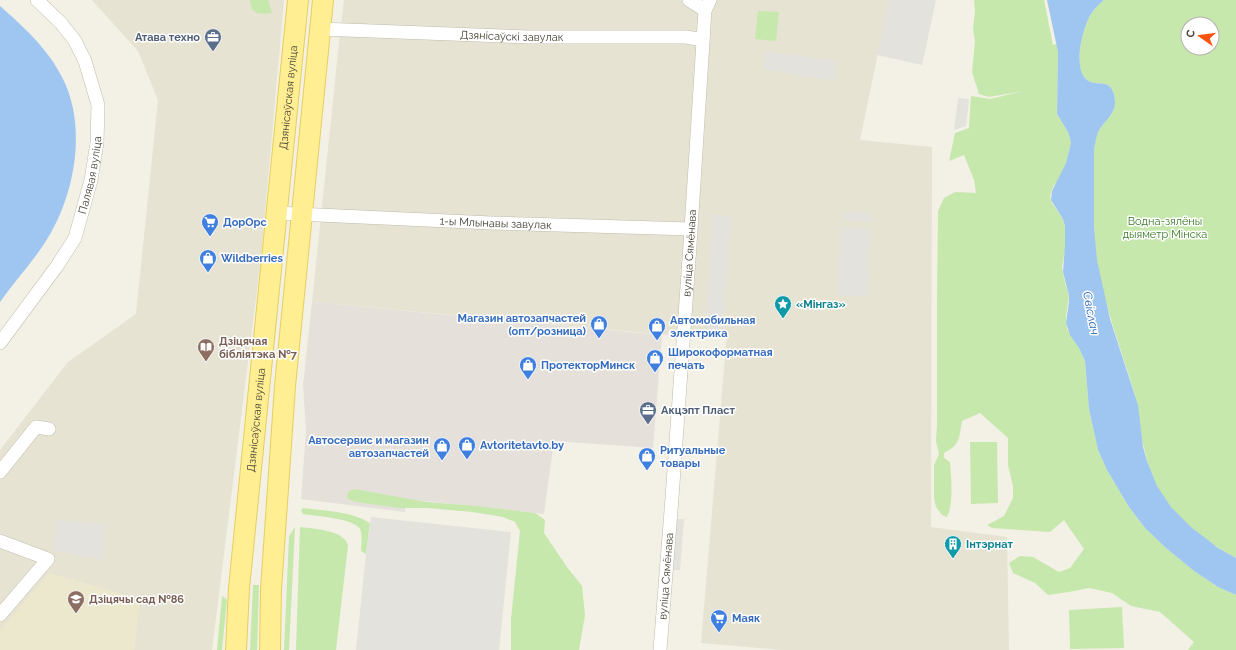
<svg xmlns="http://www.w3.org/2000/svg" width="1236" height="650" font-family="Raleway,sans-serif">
<rect width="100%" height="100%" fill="#f3f0e5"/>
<path fill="#e7e3d3" d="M92,0H284L261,258L212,650H0V450L68,362L136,314L158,100L138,51Z
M344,0H889L860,140L932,147L931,527L1007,537L1009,650H783L701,643L727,333L669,330L668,335L312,302L339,43Z"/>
<path fill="#e5e1da" d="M312,302L662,335L653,448L554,441L544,514L406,499L405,512L301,499L306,431L303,385Z"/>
<path fill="#ece8ce" d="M49,573L140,599L134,650H0V630Z"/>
<path fill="#c6e8ad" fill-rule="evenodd" d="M250,0H268L272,13C260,14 251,16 250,0Z
M974,0H1044L1053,45L1057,44L1058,52L1057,114L1068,132L1071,143L1066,163L1060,177L1053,187L1050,196L1052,203L1063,219L1065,226V250L1062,267L1065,283L1069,296L1066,317L1067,329L1079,348L1085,361L1089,409L1098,450L1107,470L1129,507L1145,528L1166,548L1194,571L1218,587L1236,595V650H1188L1194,642L1160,612L1131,606L1112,593L1089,588L1069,592L1048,595L1035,583L1013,573L1009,563L1020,556L1033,557L1059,572L1070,568L1084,549L1064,520L1050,532L992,528L987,525L1004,516L1013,498V486L1008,465V438L980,413L962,421C959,438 960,445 944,453V458L950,462C951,478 954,502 947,517L942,515L936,507L934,498V465L939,454L936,441L937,426V299L938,211L944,198L955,192L976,193L974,180L964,155L949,161L955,133L969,128L971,96L990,99L1023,91L989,97L979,94L972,72L975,41L973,29L975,11Z
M1104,0H1236V558C1208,544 1170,514 1157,486C1151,474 1147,461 1144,448C1139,430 1140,411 1134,392C1121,348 1104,306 1097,261C1091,225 1094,186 1094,150C1095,143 1095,138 1098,132C1104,121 1116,114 1115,101C1113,75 1097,88 1087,80C1072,68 1083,27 1091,14C1095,8 1099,4 1104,0ZM1188,24H1212V48H1188Z
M758,11L779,12L776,41L755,39Z
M970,442H997L998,503L971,504Z
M354,489L427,502L477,506L535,513L545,520L544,533L567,567L582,586L585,615L579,650H511V619L520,531L515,522L503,517L473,512L427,508H400L356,502L347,498L348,492Z
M303,508C325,511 351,511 370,523L366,554L361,551C361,544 363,536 360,529C353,518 316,516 303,514L301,510Z
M295,527L289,650H284L289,536Z
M300,527C314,529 344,530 348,545L336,650H296Z
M253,585H259L257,650H250Z
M222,596L227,600L222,650H217Z
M1122,607L1124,648L1070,649L1069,610Z"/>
<path fill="#e3e2dd" d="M889,0H936L922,65L877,55Z
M767,51L836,61L834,81L764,70Z
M958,98L969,99L966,126L954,130Z
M843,211L871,213V222L842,220Z
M713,215L731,216L723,333L705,332Z
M841,227L871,229L868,297L837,295Z
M371,517L511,532L499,650H356L366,554Z
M677,519H684L680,570H673Z
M57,520L106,524L103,560L53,550Z"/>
<path fill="#9fc6f1" d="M1047,0H1104C1099,4 1095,8 1091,14C1083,27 1072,68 1087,80C1097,88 1113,75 1115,101C1116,114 1104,121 1098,132C1096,138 1095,143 1094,150V228L1097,260L1110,319L1138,405L1143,447L1147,461L1157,486L1171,507L1192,528L1204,537L1218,548L1236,558V595L1218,587L1194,571L1166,548L1145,528L1129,507L1107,470L1098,450L1089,409L1085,361L1079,348L1070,335L1066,323L1069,302V296L1063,272L1065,245V226L1063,219L1051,200L1052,191L1066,163L1071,143L1068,132L1057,114L1058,52Z
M0,6C24,27 49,50 63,79C88,129 74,199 44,244C31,264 14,282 0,302Z"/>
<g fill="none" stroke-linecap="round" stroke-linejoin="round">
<g stroke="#c1bcaa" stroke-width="14">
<g id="street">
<path d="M689,0L705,10"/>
<path id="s1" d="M320,29L528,37H686L703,40"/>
<path id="s2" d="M276,213L491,223L690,229"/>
<path id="s3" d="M0,343L57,266L75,238L91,180L97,143L98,105L85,61L75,41L61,23L37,0"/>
<path d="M0,472L36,427L49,429"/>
<path d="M0,541L48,559L0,615"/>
<path id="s4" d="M660,650L672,498L690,245L705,10L710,0"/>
</g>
</g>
<g stroke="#e6ce60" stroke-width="22">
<g id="primary">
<path id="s5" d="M236,650L239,588L298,0"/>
<path d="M270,650L271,590L285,386L323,0"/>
</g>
</g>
<use href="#street" stroke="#fff" stroke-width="13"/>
<use href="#primary" stroke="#ffee92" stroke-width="20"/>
</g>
<defs>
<g id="office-pin" transform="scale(0.9)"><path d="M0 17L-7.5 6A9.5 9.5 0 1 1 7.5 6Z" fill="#5c6f8a" stroke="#fff"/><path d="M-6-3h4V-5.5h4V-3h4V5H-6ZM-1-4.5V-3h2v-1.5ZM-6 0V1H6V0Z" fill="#fff"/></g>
<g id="supermarket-pin" transform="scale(0.9)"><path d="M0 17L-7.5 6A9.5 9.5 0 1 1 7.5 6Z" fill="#3f7fe0" stroke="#fff"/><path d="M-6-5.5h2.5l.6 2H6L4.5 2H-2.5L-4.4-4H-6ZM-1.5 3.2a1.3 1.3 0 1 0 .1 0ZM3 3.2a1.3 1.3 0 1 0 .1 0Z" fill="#fff"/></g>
<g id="shop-pin" transform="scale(0.9)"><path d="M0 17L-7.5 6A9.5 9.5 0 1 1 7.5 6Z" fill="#3f7fe0" stroke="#fff"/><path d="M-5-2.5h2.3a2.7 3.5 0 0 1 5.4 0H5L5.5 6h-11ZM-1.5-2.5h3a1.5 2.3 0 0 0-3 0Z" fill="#fff"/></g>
<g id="sight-pin" transform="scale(0.9)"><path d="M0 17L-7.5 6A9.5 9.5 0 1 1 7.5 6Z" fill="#0f9aa8" stroke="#fff"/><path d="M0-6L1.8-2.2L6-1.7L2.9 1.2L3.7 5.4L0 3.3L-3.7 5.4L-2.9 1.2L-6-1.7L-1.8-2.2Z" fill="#fff"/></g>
<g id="library-pin" transform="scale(0.9)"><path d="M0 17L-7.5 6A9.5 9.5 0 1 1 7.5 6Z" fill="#8d6e63" stroke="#fff"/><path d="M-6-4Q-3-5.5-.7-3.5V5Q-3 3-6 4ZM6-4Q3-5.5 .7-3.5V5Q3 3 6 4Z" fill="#fff"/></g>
<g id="building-pin" transform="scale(0.9)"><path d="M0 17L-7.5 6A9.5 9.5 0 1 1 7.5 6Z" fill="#0f9aa8" stroke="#fff"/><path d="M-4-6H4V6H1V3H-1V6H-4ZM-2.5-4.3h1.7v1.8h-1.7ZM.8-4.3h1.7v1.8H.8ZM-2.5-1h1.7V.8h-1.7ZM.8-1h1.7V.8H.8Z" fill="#fff"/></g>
<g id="school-pin" transform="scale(0.9)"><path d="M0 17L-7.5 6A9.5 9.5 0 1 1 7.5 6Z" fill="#8d6e63" stroke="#fff"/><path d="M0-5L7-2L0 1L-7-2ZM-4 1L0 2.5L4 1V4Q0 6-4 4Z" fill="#fff"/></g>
</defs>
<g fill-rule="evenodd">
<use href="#office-pin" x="213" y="37"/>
<use href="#supermarket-pin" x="210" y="222"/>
<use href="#shop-pin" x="208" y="258"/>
<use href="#sight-pin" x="783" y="304"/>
<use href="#shop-pin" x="599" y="324"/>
<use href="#shop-pin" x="657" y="326"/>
<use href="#library-pin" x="206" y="347"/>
<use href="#shop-pin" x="655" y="358"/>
<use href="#shop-pin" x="528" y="365"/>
<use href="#office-pin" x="648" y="410"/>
<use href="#shop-pin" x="467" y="445"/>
<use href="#shop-pin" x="442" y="446"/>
<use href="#shop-pin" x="647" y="456"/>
<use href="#building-pin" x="953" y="544"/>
<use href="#school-pin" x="76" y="599"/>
<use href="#supermarket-pin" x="719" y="618"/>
</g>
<g text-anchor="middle" stroke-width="3" stroke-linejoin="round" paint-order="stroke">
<g font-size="11" fill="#454134" stroke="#fff">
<text dy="4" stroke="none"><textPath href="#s1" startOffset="192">Дзянісаўскі завулак</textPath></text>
<text dy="4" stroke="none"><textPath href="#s5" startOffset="555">Дзянісаўская вуліца</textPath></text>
<text dy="4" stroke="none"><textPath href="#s3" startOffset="194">Палявая вуліца</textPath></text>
<text dy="4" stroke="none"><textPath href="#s2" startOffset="220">1-ы Млынавы завулак</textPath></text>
<text dy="4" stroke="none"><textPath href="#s4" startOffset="398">вуліца Сямёнава</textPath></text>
<text dy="4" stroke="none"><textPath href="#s5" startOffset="231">Дзянісаўская вуліца</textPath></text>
<text dy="4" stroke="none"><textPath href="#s4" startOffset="74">вуліца Сямёнава</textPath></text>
</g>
<g font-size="11" font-weight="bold" fill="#4e5e75" stroke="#fff" text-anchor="end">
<text x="200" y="41">Атава техно</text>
<text x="661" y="414" text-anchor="start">Акцэпт Пласт</text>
</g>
<g font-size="11" fill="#3b7827" stroke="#fff">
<text x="1165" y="225">Водна-зялёны<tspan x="1165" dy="13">дыяметр Мінска</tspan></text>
</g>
<g font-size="11" font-weight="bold" fill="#366cbe" stroke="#fff" text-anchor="start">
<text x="223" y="226">ДорОрс</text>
<text x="221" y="262">Wildberries</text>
<text x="586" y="322" text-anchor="end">Магазин автозапчастей<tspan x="586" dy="13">(опт/розница)</tspan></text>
<text x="670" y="324">Автомобильная<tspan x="670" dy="13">электрика</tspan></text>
<text x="668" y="356">Широкоформатная<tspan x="668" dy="13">печать</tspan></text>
<text x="541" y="369">ПротекторМинск</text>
<text x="429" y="444" text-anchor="end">Автосервис и магазин<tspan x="429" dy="13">автозапчастей</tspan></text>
<text x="480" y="449">Avtoritetavto.by</text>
<text x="660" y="454">Ритуальные<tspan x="660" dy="13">товары</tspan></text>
<text x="732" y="622">Маяк</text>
</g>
<g font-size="11" font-weight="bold" fill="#0d838f" stroke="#fff" text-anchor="start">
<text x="796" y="308">«Мінгаз»</text>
<text x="966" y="548">Інтэрнат</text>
</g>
<g font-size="11" font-weight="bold" fill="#785e54" stroke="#fff" text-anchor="start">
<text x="219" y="345">Дзіцячая<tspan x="219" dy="13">бібліятэка №7</tspan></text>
<text x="89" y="603">Дзіцячы сад №86</text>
</g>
<g font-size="12" font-style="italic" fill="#2c69b3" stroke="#fff">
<text transform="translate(1091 313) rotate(79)" y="4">Свіслач</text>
</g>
</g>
<g transform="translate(1200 36) rotate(284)"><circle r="19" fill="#ffffff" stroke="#b5b3ae"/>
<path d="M0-3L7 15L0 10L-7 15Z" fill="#fe5211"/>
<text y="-6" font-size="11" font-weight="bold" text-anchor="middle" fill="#454134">С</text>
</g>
</svg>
